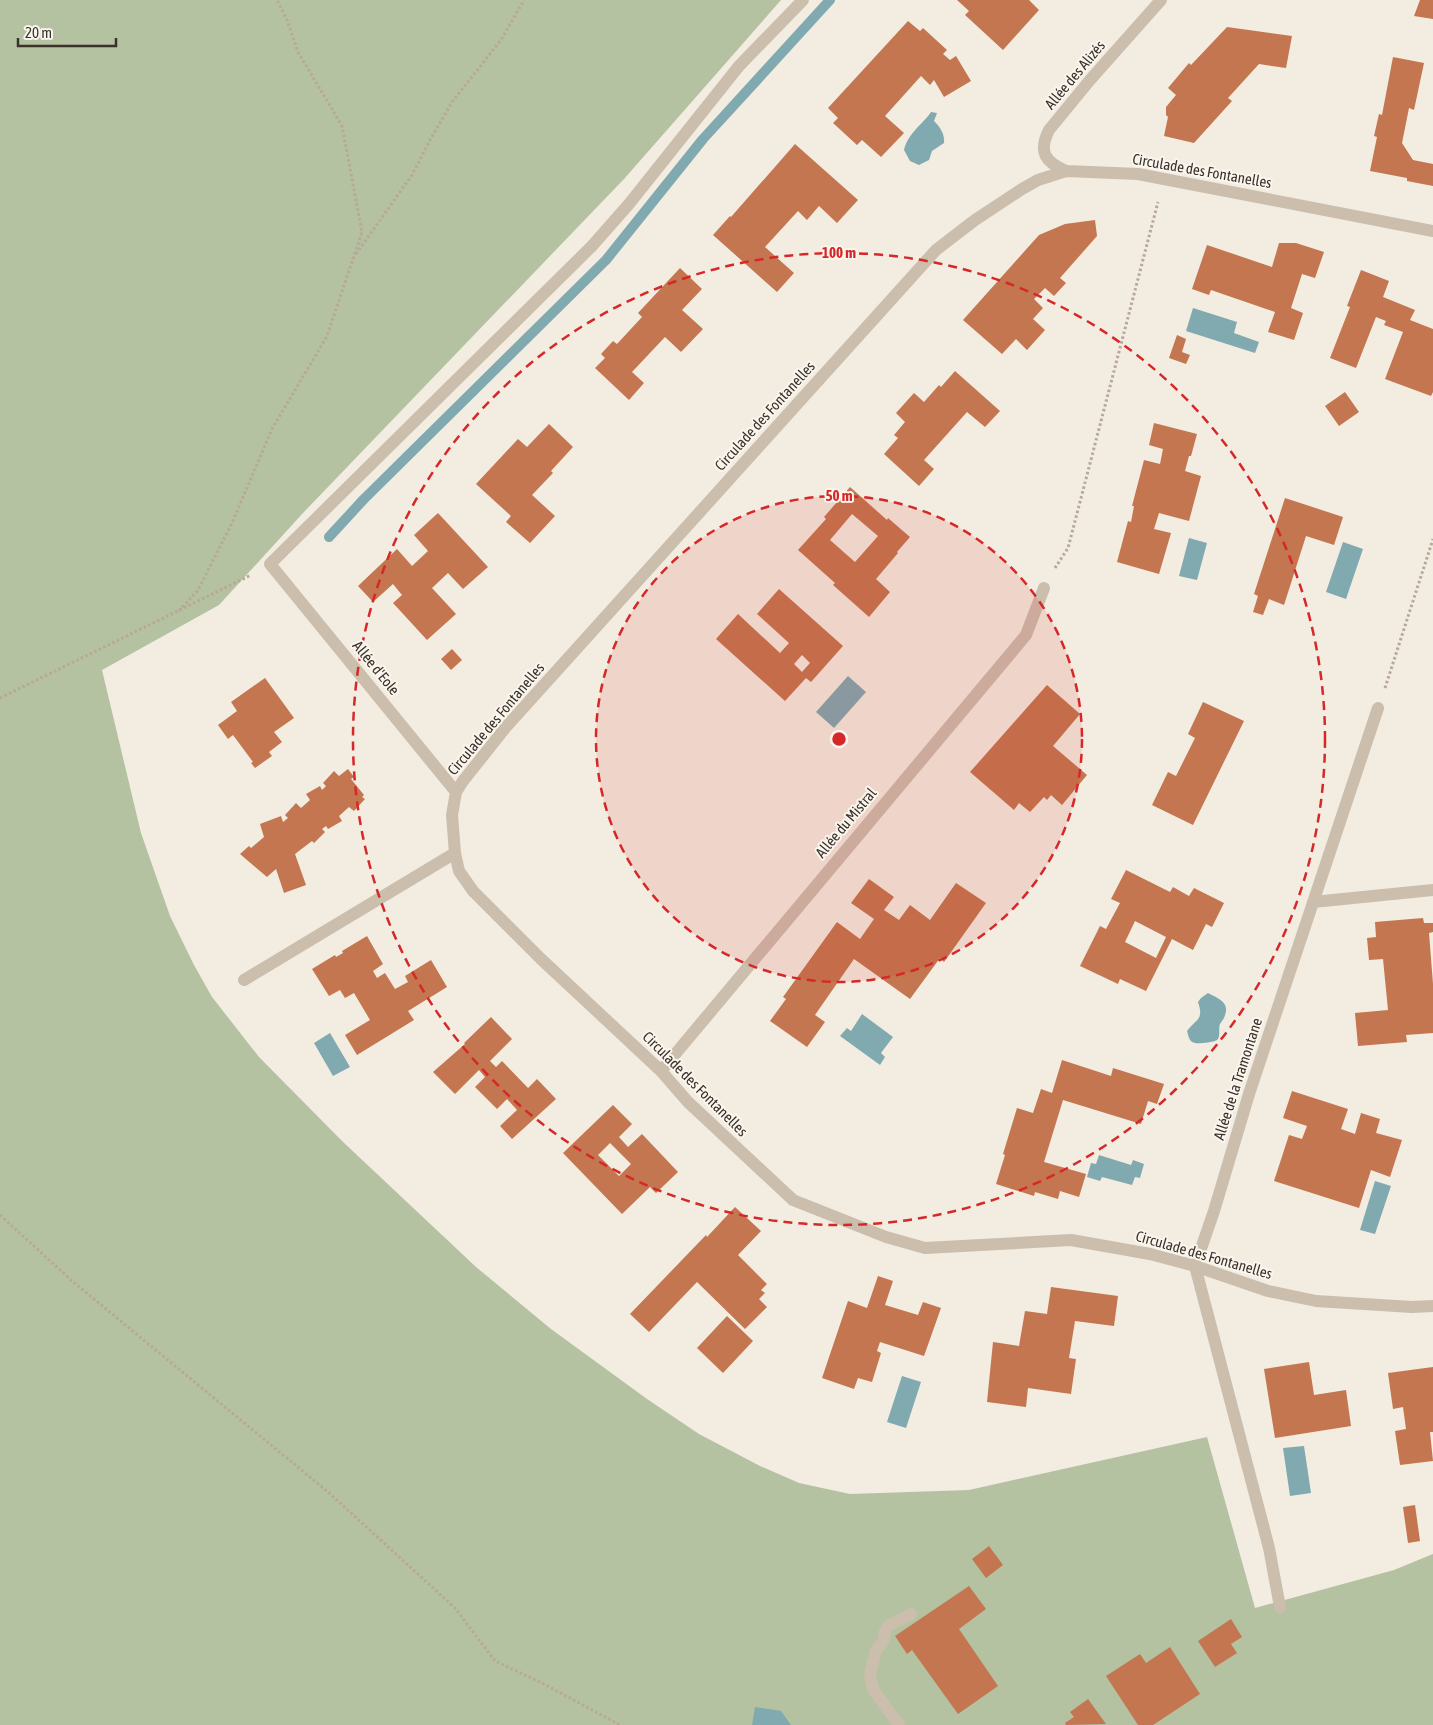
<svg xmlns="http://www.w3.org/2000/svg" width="1433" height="1725" font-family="'Asap Condensed',sans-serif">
<rect width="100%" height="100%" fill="#f3ece1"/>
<path fill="#b4c2a1" d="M0,0H781L624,179L303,513L219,605L102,670L141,833L170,916L194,965L212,997L259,1057L342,1141L476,1267L551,1329L647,1399L699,1434L760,1466L799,1483L850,1494L969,1490L1207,1437L1255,1608L1394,1570L1433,1554V1725H0Z"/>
<path fill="#80a9b0" d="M931,112L937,113L934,121C940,127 945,134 944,143L932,151L929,160L919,165L910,161L904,150C908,133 922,125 931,112Z
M1193,308L1237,322L1234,333L1259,342L1255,353L1186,331Z
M1189,538L1207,543L1197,580L1179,576Z
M1343,542L1363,549L1346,599L1326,592Z
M848,676L866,692L834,728L816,712Z
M1208,993C1219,999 1231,1002 1224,1018C1223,1020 1221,1022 1220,1024C1218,1029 1221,1036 1217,1040C1215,1042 1198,1044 1195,1043C1191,1042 1191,1041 1189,1038L1187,1031C1197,1018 1204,1020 1198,1002L1201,998Z
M862,1014L893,1037L881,1053L885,1057L880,1065L840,1036L847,1028L851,1031Z
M330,1033L350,1067L333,1076L314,1043Z
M1099,1155L1131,1165L1133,1160L1144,1164L1140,1178L1135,1177L1132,1185L1102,1177L1100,1181L1087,1177L1091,1163L1096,1164Z
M1375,1181L1391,1186L1375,1234L1360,1230Z
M902,1376L921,1382L906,1428L887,1422Z
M1304,1446L1311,1493L1290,1496L1283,1448Z
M755,1707L781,1711L791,1725H752Z"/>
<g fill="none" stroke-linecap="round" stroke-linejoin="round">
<path stroke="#80a9b0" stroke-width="10" d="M329,537L364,499L606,260L703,139L830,0"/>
</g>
<path fill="#c3764f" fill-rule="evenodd" d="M957,0H1029L1039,10L1003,50L965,15L969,11Z
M1420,0H1433V19L1414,16Z
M908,21L920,31L923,28L947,50L943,54L950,60L956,56L971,81L944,97L934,80L930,85L921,76L885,116L904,133L881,157L862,140L857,145L833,123L838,118L828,108Z
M1227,27L1292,36L1286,68L1259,64L1228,98L1232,101L1194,143L1164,136L1168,117L1166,115V107L1176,95L1168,88L1189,63L1191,65Z
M1393,57L1424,63L1414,110L1409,108L1402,143L1413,160L1433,164V186L1407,181V178L1370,171L1377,137L1374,136L1379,114L1382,115Z
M795,144L858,200L837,223L819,206L807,220L798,211L765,247L794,273L777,292L713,235L730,216L731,217Z
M1095,220L1097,236L1060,278L1066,283L1054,296L1045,288L1034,299L1043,308L1033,319L1045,330L1027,350L1016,339L1002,354L963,320L1039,235L1065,224Z
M1279,243H1296L1324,252L1315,278L1302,274L1291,308L1303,313L1294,340L1268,332L1275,312L1211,290L1209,295L1192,289L1207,245L1272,267Z
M680,268L702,289L682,310L703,329L681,352L665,337L632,372L644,383L629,400L595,368L605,358L601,354L613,341L617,344L642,317L638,313Z
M1361,270L1389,281L1383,297L1415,310L1410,320L1433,329V392L1431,396L1385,379L1403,332L1384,325L1386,321L1376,317L1356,368L1330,358L1350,307L1347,306Z
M1177,335L1186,339L1182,352L1190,355L1186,364L1169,358Z
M955,371L1000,411L985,427L967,412L924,460L934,469L919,486L884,454L898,438L894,435L905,422L896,413L914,393L924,402L939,385L941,387Z
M1345,392L1359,412L1339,426L1325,406Z
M1154,423L1197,434L1191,456H1189L1185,471L1201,476L1189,521L1159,513L1154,529L1171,533L1159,574L1117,562L1128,521L1131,522L1134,506H1132L1144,460L1160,464L1163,449L1149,445Z
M549,424L573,447L551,471L553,473L532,495L555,516L530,543L506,522L511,516L476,484L518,439L527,447Z
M850,487L887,520L888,518L910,537L897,552L898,553L876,579L890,592L869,617L833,585L835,583L798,550L826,519L824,517ZM852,514L878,536L855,562L830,540Z
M1285,498L1343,517L1334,545L1306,536L1284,605L1269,599L1263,615L1253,612L1258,596L1254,594Z
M438,513L488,567L463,589L448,573L432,588L456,614L427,640L393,603L402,595L393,584L373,602L358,586L397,549L412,566L428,551L414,535Z
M779,589L843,646L811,682L806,678L785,701L716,639L738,614L780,653L789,643L757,614ZM802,655L810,663L802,672L794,664Z
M452,649L462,660L451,670L441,659Z
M265,678L294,718L274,732L282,742L269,752L272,756L255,768L251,763L253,762L233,735L228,739L218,725L237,711L231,702Z
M1047,685L1080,714L1053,746L1087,775L1062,805L1051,795L1047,800L1044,797L1030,812L1019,803L1014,810L970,772Z
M1203,702L1244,721L1193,825L1152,805L1168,772L1176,776L1195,738L1188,734Z
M348,769L354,777L351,779L364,795L362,797L365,799L354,811L349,807L339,816L342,821L328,829L326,826L322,829L325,832L314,843L312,841L295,854L306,885L284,893L276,869L267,877L240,854L249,846L251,848L264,837L260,824L281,816L283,822L288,818L285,815L296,803L301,808L310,800L306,794L320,786L322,790L326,786L323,783L334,771L339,776Z
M1126,870L1170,892L1173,887L1189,896L1194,888L1224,903L1212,927L1206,924L1193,950L1172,939L1146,991L1120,979L1118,984L1080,966L1100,926L1106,929L1120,903L1111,899ZM1135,921L1166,937L1156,958L1125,942Z
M869,879L894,897L884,910L899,920L910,905L930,920L956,883L986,903L944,962L940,958L910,999L854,959L815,1015L825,1022L807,1047L770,1021L786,999L783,997L837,922L860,939L874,919L851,903Z
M1423,918L1424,923H1433V932L1429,933L1433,984V1033L1406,1035L1407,1042L1358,1046L1355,1013L1388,1010L1383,959L1369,960L1367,938L1376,937L1375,922Z
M367,936L383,964L373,971L377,978L385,973L395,989L408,982L405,976L431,960L447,987L408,1011L414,1020L357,1055L345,1035L370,1020L354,993L345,998L340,990L329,996L312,969L335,955L336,957L343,953L342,951Z
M491,1017L512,1039L490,1061L496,1067L502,1061L528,1088L537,1079L556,1099L512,1139L500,1126L517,1110L507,1099L497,1109L475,1087L485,1077L479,1070L455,1094L433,1072L465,1044L464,1043Z
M1062,1060L1111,1076L1113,1068L1164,1084L1157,1104L1148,1101L1141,1124L1063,1100L1044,1162L1086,1174L1079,1197L1060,1191L1058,1199L1035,1192L1034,1196L996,1184L1005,1155L1003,1154L1017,1108L1033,1113L1041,1089L1052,1093Z
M1292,1091L1348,1109L1341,1129L1355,1134L1361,1113L1380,1119L1376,1133L1402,1140L1390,1177L1371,1170L1359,1208L1274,1181L1289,1135L1302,1139L1307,1126L1283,1118Z
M613,1105L632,1124L619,1137L628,1147L642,1134L678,1172L656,1193L650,1187L622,1214L563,1153ZM610,1143L631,1164L619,1176L598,1155Z
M735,1207L761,1231L738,1255L767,1284L761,1290L765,1293L759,1299L767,1307L745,1329L697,1282L649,1332L630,1314L706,1235L707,1237Z
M878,1276L893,1281L885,1305L918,1315L923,1302L941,1308L924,1356L880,1342L877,1351L881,1353L872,1382L858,1378L854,1389L822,1378L848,1301L867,1308Z
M1051,1287L1118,1296L1114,1326L1075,1321L1069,1358L1076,1359L1071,1394L1028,1388L1026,1407L987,1402L993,1342L1019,1346L1025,1311L1047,1314Z
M727,1316L753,1341L723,1373L697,1348Z
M1309,1362L1314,1395L1346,1390L1351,1426L1275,1438L1264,1369Z
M1433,1367V1432H1430L1433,1461L1400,1465L1395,1431L1406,1429L1403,1407L1393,1409L1388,1373Z
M1415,1505L1420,1541L1408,1543L1403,1507Z
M989,1546L1003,1565L986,1578L972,1559Z
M969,1586L986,1609L959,1629L998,1686L958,1714L912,1650L907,1654L895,1636Z
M1231,1619L1242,1637L1231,1644L1237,1653L1215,1667L1198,1641Z
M1170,1647L1200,1694L1153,1725H1138L1106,1676L1140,1654L1146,1663Z
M1088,1699L1106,1724L1066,1725L1065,1723L1074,1717L1070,1712Z"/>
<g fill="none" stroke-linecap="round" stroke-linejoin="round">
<path stroke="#b7a897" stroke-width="3" stroke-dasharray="2.5 2.5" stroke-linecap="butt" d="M356,254L412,175L430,140L452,102L501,40L524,0
M1055,568L1068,548L1158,202
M179,611L198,590L232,523L272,429L327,336L362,232L342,126L298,52L287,20L277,0
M1385,688L1433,539
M0,698L251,575
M0,1215L72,1281L328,1492L455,1608L495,1661L542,1683L620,1725"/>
<path stroke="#cbbead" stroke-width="12" d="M1066,171C1045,162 1038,152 1049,130L1090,80L1161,0
M1433,231L1138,174L1066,171L1038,180L1022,189L975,220L936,250L506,727L463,781L456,792L452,815L455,853L459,871L473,891L541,959L661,1071L688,1102L793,1200L886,1237L925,1248L1071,1240L1150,1254L1195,1266L1268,1291L1316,1301L1412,1307L1433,1306
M456,792L270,564L592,246L629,204L739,66L803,0
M1313,902L1433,890
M244,980L455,853
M661,1071L1026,635L1044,588
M1280,1607L1269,1548L1195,1266L1214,1211L1249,1094L1378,708
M899,1725L873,1689L870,1674L876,1650L883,1642L885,1631L888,1626L911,1614"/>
</g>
<circle cx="839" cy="739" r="243" fill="#d62828" fill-opacity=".12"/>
<g fill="none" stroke="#d62828" stroke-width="2.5" stroke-dasharray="9 6">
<circle cx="839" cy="739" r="243"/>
<circle cx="839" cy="739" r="486"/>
</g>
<g text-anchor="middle" stroke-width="4" stroke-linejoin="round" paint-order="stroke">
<g font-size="15" fill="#3a312b" stroke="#faf6ee">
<text transform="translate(1075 75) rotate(-50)" y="5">Allée des Alizés</text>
<text transform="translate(1202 171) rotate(10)" y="5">Circulade des Fontanelles</text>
<text transform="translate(765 416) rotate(-48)" y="5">Circulade des Fontanelles</text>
<text transform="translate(376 668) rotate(51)" y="5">Allée d'Eole</text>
<text transform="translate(496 719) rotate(-50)" y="5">Circulade des Fontanelles</text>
<text transform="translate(846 823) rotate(-50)" y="5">Allée du Mistral</text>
<text transform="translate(1238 1079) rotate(-72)" y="5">Allée de la Tramontane</text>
<text transform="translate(695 1084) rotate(45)" y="5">Circulade des Fontanelles</text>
<text transform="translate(1204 1255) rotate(16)" y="5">Circulade des Fontanelles</text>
</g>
</g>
<circle cx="839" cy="739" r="8" fill="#d62828" stroke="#faf6ee" stroke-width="2.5"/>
<g font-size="15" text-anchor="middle" font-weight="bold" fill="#d62828" stroke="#faf6ee" stroke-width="4" stroke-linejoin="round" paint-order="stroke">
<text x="839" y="258">100 m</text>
<text x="839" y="501">50 m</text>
</g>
<path d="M18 38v8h98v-8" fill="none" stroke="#3a312b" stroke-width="2.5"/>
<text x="25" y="38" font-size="15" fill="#3a312b" stroke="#faf6ee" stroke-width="4" paint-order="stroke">20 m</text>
</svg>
